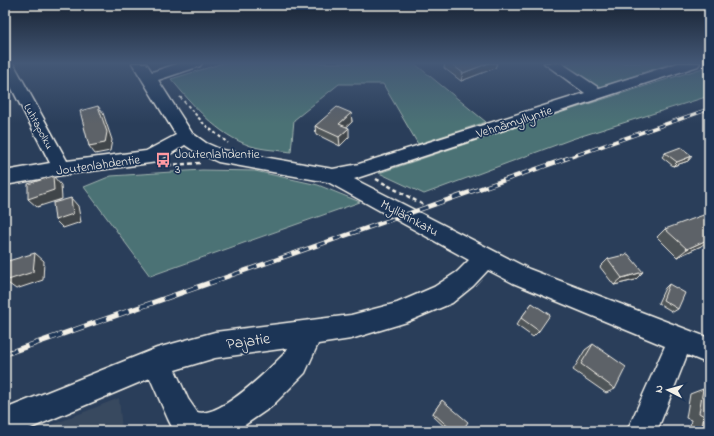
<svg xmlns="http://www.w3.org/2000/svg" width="714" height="436" font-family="'Indie Flower',sans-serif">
<rect width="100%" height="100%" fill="#2a3e5a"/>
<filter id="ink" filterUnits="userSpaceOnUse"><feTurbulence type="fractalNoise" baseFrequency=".025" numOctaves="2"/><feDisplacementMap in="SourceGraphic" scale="8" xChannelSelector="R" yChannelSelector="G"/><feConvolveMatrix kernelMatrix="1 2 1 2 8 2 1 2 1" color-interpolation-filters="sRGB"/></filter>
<g filter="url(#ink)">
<path fill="#39495e" d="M119,398L122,431H37Z"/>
<path fill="#4b7275" stroke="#a0b2ae" d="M223,63H414L486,122L418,144L383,84H339L294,120L291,152C278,150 264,150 251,146C217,135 193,105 171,79Z
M556,63H672L598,88Z
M709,66V96L572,139L424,194L379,173L528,123Z
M202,170L255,171L318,185L360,202L150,276L84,187L111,176Z"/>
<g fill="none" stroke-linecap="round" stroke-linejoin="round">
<g stroke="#f4f1e8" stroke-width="3">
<path id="minor" d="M5,63H13L67,161L146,151L176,135L132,63H146L152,72L180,63H202L200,66L158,80L192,133L206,143L222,150L333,169L359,164L585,93L544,63H561L599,88L678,63H700L698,66L354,179L529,269L709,338V364L687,355L657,431H627L665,346L513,283L488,270L473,286L452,303L407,322L351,339L318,344L305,373L271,407L236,431H174L168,419L150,378L24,431H5V409L157,348L215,332L351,315L397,303L434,287L457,272L469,260L328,182L218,162L194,151L185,145L157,162L150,163L62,175L5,185V171L50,163L5,75ZM288,348L285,353C269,369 220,419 197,412L188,399L175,370L215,358Z"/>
</g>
<path stroke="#f4f1e8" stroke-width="2" stroke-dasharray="3 2.5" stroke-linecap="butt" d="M180,97L205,125L228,143"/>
<path stroke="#f4f1e8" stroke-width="2.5" stroke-dasharray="4 3" stroke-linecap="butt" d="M168,165L201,163
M376,179L431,209"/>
<use href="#minor" fill="#1d3557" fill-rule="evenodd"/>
<g stroke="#f4f1e8" stroke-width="3.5">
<path id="rail-far2" d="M565,159L709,109"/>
</g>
<g stroke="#f4f1e8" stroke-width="4.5">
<path id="rail-far1" d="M215,281L568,158"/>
</g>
<g stroke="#f4f1e8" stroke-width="5.5">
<path id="rail" d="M5,354L218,280"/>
</g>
<use href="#rail-far2" stroke="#1d3557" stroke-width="2.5" stroke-dasharray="7" stroke-linecap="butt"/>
<use href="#rail-far1" stroke="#1d3557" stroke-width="3" stroke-dasharray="9" stroke-linecap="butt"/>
<use href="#rail" stroke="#1d3557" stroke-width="4" stroke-dasharray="12" stroke-linecap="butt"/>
</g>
<path fill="#505459" stroke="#f4f1e8" d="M445,63H497L495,68L461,81L444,68Z
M351,113L352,122L346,127L349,137L340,146L316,134L315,126Z
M665,153L692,156L688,161L673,166L662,157Z
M665,229L701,246L677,257L657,237Z
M608,259L635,280L614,285L600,267Z
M669,284L678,309L673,312L658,303L665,288Z
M532,303L539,331L533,337L516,325Z
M593,344L615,389L606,393L573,370L585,350Z
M703,389L709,431H689L691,420L686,418L690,394Z
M442,400L462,431H449L432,415Z"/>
<path fill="#414549" stroke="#f4f1e8" d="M489,63H497L495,68L461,81L463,73Z
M98,106L103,113L112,140L110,151L95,154L89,146Z
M351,113L352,122L340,133L339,124Z
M349,128V137L340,146L339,137Z
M692,156L688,161L673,166L677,162Z
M53,176L61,185L62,199L37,207L28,199Z
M71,198L78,206L81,222L63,228L55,220Z
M709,239V240L701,246L677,257L687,249Z
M35,253L44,261L43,280L16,289L5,281Z
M643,272L635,280L614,285L622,278Z"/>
<path fill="#5d6268" stroke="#f4f1e8" d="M450,63H489L463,73Z
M98,106L107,132L105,143L89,146L80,111Z
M337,107L351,113L339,124L349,128L339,137L315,126Z
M681,147L692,156L677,162L665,153Z
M53,176L54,190L28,199V184Z
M71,198L73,214L55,220L53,203Z
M709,213V234L705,235L709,237V239L687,249L665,229Z
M35,253L33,272L5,281L8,261Z
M628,254L643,272L622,278L608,259Z
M669,284L685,293L678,309L663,300Z
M532,303L550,315L539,331L521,318Z
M593,344L626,367L615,389L581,364Z
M703,389L709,393V431L702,427L704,416L699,413Z
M442,400L468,422L462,431H453L433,413Z
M555,429L558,431H554Z"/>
</g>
<linearGradient id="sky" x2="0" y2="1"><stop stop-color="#172232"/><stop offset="0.51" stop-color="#445876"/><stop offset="1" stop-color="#445876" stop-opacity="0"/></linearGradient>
<rect width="714" height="124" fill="url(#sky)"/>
<defs>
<g id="bus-bare" transform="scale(1.2)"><path d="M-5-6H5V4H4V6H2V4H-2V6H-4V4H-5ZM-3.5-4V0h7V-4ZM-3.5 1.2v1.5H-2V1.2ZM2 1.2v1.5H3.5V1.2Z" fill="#ff9aa2" stroke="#1d3557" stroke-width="2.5" paint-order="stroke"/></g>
</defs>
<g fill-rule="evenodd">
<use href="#bus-bare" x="163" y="160"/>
</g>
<g text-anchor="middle" stroke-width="3.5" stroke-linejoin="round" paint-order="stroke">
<g font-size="11" fill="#f4f1e8" stroke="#1d3557">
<text transform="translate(39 126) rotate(62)" y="4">Luhtapolku</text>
</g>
<g font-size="13" fill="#f4f1e8" stroke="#1d3557">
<text transform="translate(514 121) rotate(-18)" y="5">Vehnämyllyntie</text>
<text transform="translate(98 164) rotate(-8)" y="5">Joutenlahdentie</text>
<text transform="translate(410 217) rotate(28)" y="5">Myllärinkatu</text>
</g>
<g font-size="13" fill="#f4f1e8" stroke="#1d3557" text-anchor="start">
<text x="175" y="158">Joutenlahdentie<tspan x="175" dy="15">3</tspan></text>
</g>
<g font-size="16" fill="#f4f1e8" stroke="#1d3557">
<text transform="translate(248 340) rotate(-8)" y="6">Pajatie</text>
</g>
</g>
<rect width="714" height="436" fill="none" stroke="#1d3557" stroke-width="20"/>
<rect x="10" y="10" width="694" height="416" fill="none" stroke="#f4f1e8" stroke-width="1.5" filter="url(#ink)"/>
<g transform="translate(668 390) rotate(276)" stroke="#1d3557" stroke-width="3" paint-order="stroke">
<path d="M0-3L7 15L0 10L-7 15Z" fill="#f4f1e8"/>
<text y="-6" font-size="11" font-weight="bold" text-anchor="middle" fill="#f4f1e8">N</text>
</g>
</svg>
